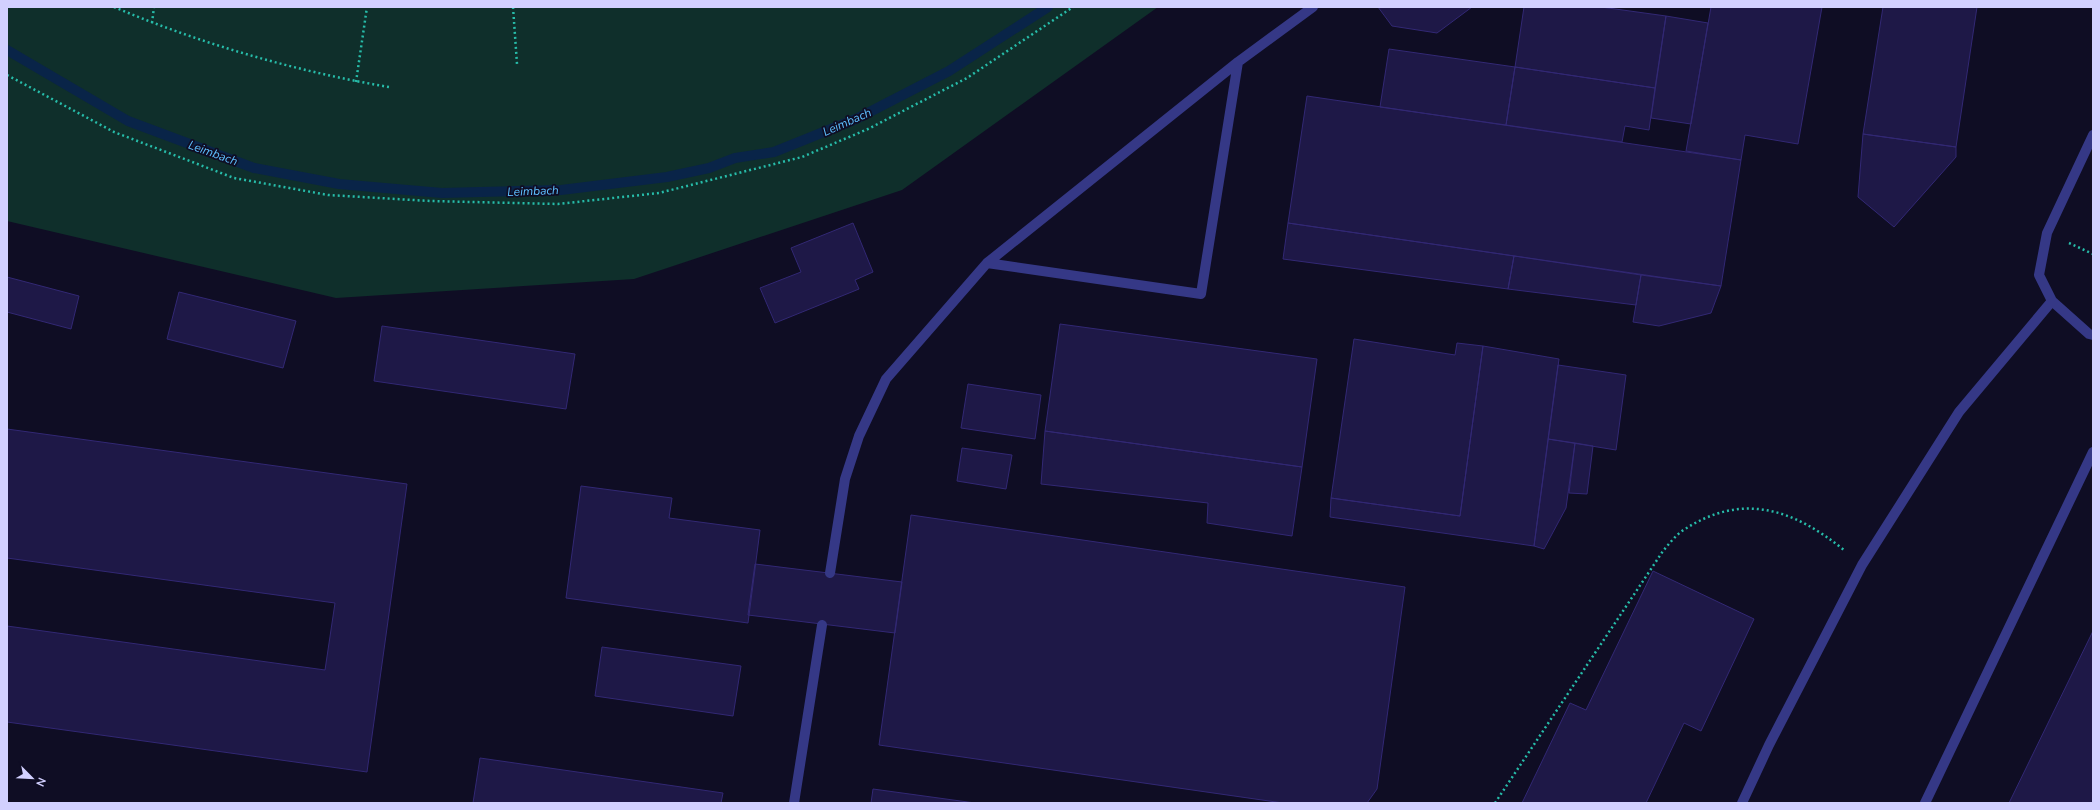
<svg xmlns="http://www.w3.org/2000/svg" width="2100" height="810" font-family="'Nunito Sans',sans-serif">
<rect width="100%" height="100%" fill="#0f0d24"/>
<path fill="#0f2f2b" d="M7,7H1158L902,190L634,279L336,298L7,221Z"/>
<g fill="none" stroke-linecap="round" stroke-linejoin="round">
<path stroke="#092448" stroke-width="10" d="M7,50L128,121L254,168L339,184L442,193L561,190L667,177L709,168L735,158L774,152L856,119L949,71L1048,7"/>
</g>
<path fill="#1e1847" stroke="#322874" d="M1378,7H1472L1437,33L1392,26Z
M1524,7H1601L1666,16L1655,88L1515,67Z
M1711,7H1822L1798,144L1745,135L1741,160L1686,151Z
M1883,7H1977L1956,147L1863,134Z
M1666,16L1708,23L1691,124L1651,118Z
M1389,49L1515,67L1506,125L1380,107Z
M1515,67L1655,88L1649,130L1625,126L1622,142L1506,125Z
M1307,96L1741,160L1721,286L1288,223Z
M1863,134L1956,147V157L1894,227L1858,197Z
M853,223L873,272L855,280L859,289L775,323L760,288L801,272L791,248Z
M1288,223L1514,256L1508,289L1283,259Z
M1514,256L1641,275L1636,305L1508,289Z
M1641,275L1721,286L1711,313L1659,326L1633,322Z
M7,277L79,296L71,329L7,312Z
M179,292L296,321L283,368L167,339Z
M1060,324L1317,359L1302,467L1045,431Z
M382,326L575,354L566,409L374,381Z
M1354,339L1455,355L1457,343L1483,346L1460,516L1331,498Z
M1483,346L1559,359L1534,546L1330,517L1331,498L1460,516Z
M1558,365L1626,375L1616,450L1548,439Z
M968,384L1041,395L1035,439L961,428Z
M7,429L407,484L367,772L7,722V626L325,670L335,603L7,558Z
M1045,431L1302,467L1292,536L1207,523L1208,503L1041,484Z
M1548,439L1575,443L1566,508L1544,549L1534,546Z
M1575,443L1593,446L1587,494L1569,493Z
M962,448L1012,455L1006,489L957,481Z
M581,486L672,498L669,518L760,530L748,623L566,598Z
M911,515L1405,587L1377,789L1367,803H1283L879,745Z
M755,564L902,582L895,633L748,615Z
M1653,571L1754,619L1701,731L1684,723L1646,803H1522L1570,703L1586,710Z
M2093,631V803H2009Z
M602,647L741,666L733,716L595,696Z
M480,758L723,793L721,803H473Z
M873,789L975,803H871Z"/>
<g fill="none" stroke-linecap="round" stroke-linejoin="round">
<path stroke="#27bca9" stroke-width="2.5" stroke-dasharray="2 3" stroke-linecap="butt" d="M114,7C202,44 294,71 389,87
M513,7L517,64
M152,23L154,7
M7,75L114,132L234,178L328,195L430,201L558,204L659,193L802,157L868,129L967,78L1073,7
M356,82L367,7
M2069,243L2093,254
M1495,803L1663,551C1669,544 1675,536 1682,531C1742,491 1793,509 1844,550"/>
<path stroke="#353886" stroke-width="10" d="M1238,62L1313,7
M2093,135L2047,233L2039,275L2052,301L2089,334L2093,335
M830,573L845,479L859,436L886,379L987,263L1238,62L1201,294L987,263
M794,803L822,625
M1742,803L1769,745L1862,565L1959,412L2052,301
M1925,803L2093,452"/>
</g>
<g text-anchor="middle" stroke-width="3.5" stroke-linejoin="round" paint-order="stroke">
<g font-size="12" font-style="italic" fill="#5ec0ff" stroke="#0f0d24">
<text transform="translate(847 122) rotate(-24)" y="4">Leimbach</text>
<text transform="translate(213 153) rotate(20)" y="4">Leimbach</text>
<text transform="translate(533 191) rotate(-2)" y="4">Leimbach</text>
</g>
</g>
<rect width="2100" height="810" fill="none" stroke="#d2d0ff" stroke-width="16"/>
<g transform="translate(32 778) rotate(114)" stroke="#0f0d24" stroke-width="3" paint-order="stroke">
<path d="M0-3L7 15L0 10L-7 15Z" fill="#d2d0ff"/>
<text y="-6" font-size="11" font-weight="bold" text-anchor="middle" fill="#d2d0ff">N</text>
</g>
</svg>
